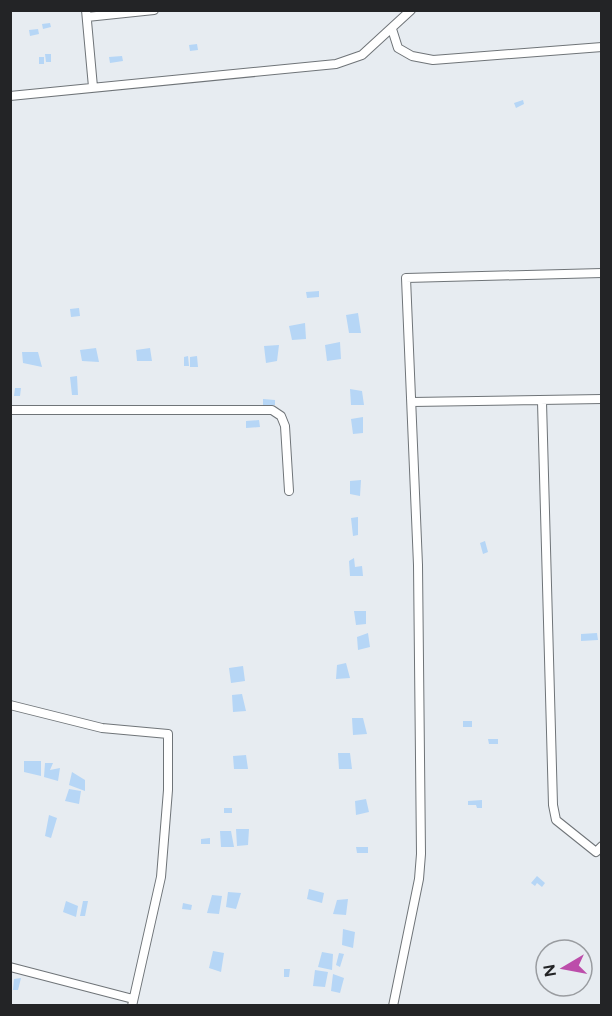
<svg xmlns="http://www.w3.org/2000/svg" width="612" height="1016" font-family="Figtree,sans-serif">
<rect width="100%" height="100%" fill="#e7ecf1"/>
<path fill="#b6d6f6" d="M50,23L51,27L43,29L42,24Z
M38,29L39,34L30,36L29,30Z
M197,44L198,50L190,51L189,45Z
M45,54H51V62H46Z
M122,56L123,61L110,63L109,57Z
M39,57H44V64H39Z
M523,100L524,104L516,108L514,103Z
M319,291V297L307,298L306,292Z
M79,308L80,316L71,317L70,309Z
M358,313L361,333H349L346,315Z
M305,323L306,339L292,340L289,326Z
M340,342L341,359L327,361L325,345Z
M279,345L277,361L266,363L264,346Z
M96,348L99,362L82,361L80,350Z
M150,348L152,361H137L136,350Z
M22,352H38L42,367L23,363Z
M188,356L189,366H184V357Z
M197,356L198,367H190V357Z
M77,376L78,395H72L70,377Z
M15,388H21L20,396H14Z
M350,389L362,391L364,405H351Z
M263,399L275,400V405H263Z
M363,417V433L353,434L351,419Z
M259,420L260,427L246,428V421Z
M361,480L360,496L350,494V481Z
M358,517V535L353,536L351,518Z
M485,541L488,552L483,554L480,543Z
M354,558L355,567L362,566L363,576H350L349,561Z
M354,611H366V624L356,625Z
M368,633L370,647L358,650L357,637Z
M597,633L598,640L581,641V634Z
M346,663L350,678L336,679L337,665Z
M243,666L245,681L231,683L229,668Z
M242,694L246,711L233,712L232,695Z
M352,718H363L367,734L353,735Z
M463,721H472V727H463Z
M488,739H498V744H489Z
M338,753H350L352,769H339Z
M246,755L248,769H234L233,756Z
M24,761H41V776L24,772Z
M45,763H53L50,770L60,768L58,781L44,777Z
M72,772L85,780V791L69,785Z
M69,789L81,791L79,804L65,801Z
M366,799L369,812L356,815L355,801Z
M482,800V808H477L476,805H468V801Z
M224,808H232V813H224Z
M49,815L57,818L51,838L45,836Z
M236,829H249L248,845L237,846Z
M220,831H231L234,847H221Z
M210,838V844H201V839Z
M356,847H368V853H357Z
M537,876L545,883L542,887L537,883L535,886L531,883Z
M309,889L324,893L322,903L307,899Z
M228,892L241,893L236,909L226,907Z
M212,895L222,896L219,914L207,913Z
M348,899L346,915L333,914L337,900Z
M66,901L78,906L76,917L63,912Z
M83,901H88L85,916H80Z
M183,903L192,905L191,910L182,909Z
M343,929L355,932L353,948L342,945Z
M562,942L572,950H563L559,946Z
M213,951L224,953L221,972L209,968Z
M322,952L333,954L332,970L318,967Z
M339,953L344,954L340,967L336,965Z
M284,969H290L289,977H284Z
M315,970L328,972L325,987L313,986Z
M333,974L344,978L340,993L331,991Z
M21,978L18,990H13L14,979Z"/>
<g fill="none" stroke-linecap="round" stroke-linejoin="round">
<g stroke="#6f7478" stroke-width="10">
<path id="street" d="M86,10L93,87
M87,17L154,10
M392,29L398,48L412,56L433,60L602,47
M10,96L336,64L362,55L411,10
M412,402L602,399
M542,402L553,805L556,820L596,852L602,846
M10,410H272L281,416L285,426L289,491
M10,705L102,728L168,734V790L161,877L132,1006
M10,967L133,999
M393,1006L419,879L421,854L418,565L406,278L602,273"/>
</g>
<use href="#street" stroke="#fff" stroke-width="8"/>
</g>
<rect width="612" height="1016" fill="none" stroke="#232426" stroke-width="24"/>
<g transform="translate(564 968) rotate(260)"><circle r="28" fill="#e7ecf1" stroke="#999ca0" stroke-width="1.5"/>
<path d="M0-4.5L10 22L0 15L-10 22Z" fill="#bc4daa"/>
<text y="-9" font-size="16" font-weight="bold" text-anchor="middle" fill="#232426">N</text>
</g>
</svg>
